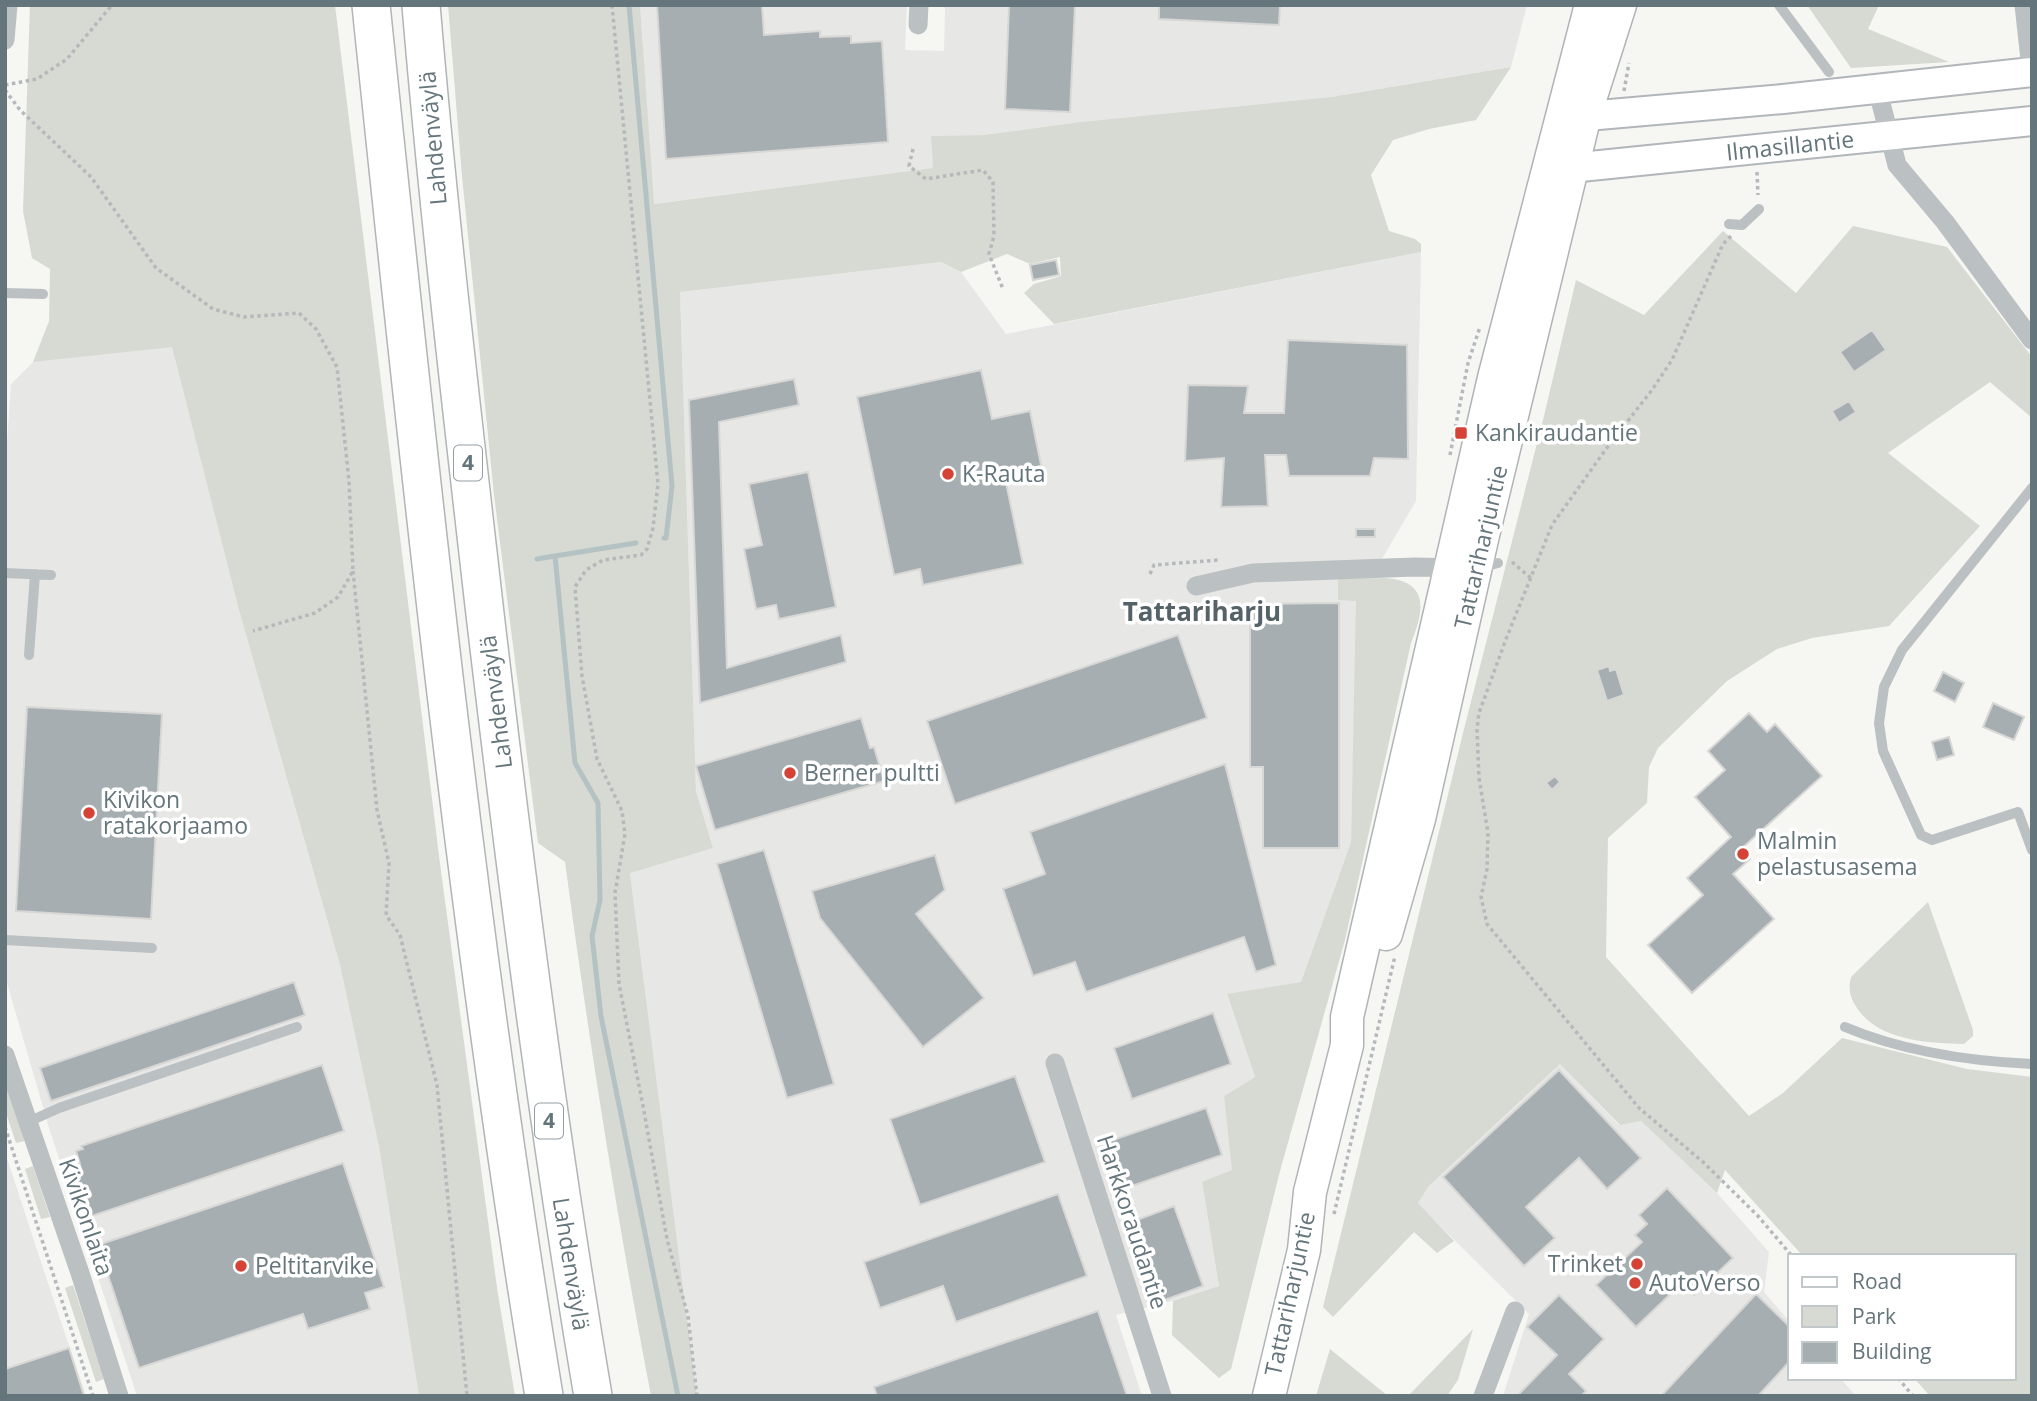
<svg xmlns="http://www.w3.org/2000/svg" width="2037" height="1401" font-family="'Open Sans',sans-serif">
<rect width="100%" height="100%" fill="#f6f6f3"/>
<path fill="#e7e7e6" d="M640,5H907L905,50L944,51L945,8L943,5H1527L1511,67L1331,97L1080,122L984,135L932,136L933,168L653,204Z
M1421,252L1416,501L1357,601L1351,842L1301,982L1227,995L1255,1077L1224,1096L1233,1170L1202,1183L1219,1286L1173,1301L1116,1315L1142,1396H697L630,872L713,848L696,791L680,292L941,262L961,272L1006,334Z
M172,346L239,610L340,965L379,1147L419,1396H137L50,1131L5,976V471L11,384L33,362Z
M1560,1064L1619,1125L1641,1121L1717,1193L1769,1252L1764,1292L1790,1322V1378H1840L1856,1396H1503L1529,1314L1417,1203L1428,1187Z
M5,1152L40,1259L86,1396H5Z"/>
<path fill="#d6dad2" d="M30,5H335L439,856L497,1288L515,1396H419L379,1147L340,965L239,610L172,347L33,362L49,321L50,269L32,258L23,211Z
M448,5H640L654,204L933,168L931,136L984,135L1080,122L1331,97L1511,67L1476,120L1429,129L1393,140L1371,175L1389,231L1415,239L1421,244V252L1054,324L1024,293L1034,284L1061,276L1060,257L1030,264L1007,254L961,272L941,262L680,292L696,791L713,848L630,873L697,1396H651C617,1219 589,1041 565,862L538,843L494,495L462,176Z
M1807,5H1879L1868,29L1949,62L1851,68Z
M1853,226L1947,247L2032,357V418L1990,382L1888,453L1980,526L1889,626L1812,638L1777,649L1727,681L1658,748L1649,767L1647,803L1608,838L1606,957L1749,1116L1783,1093L1842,1038L1967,1069L2032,1077V1396H1930L1914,1378H2014V1256H1803L1725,1170L1717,1193L1641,1121L1620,1125L1560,1064L1428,1187L1418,1203L1454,1241L1437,1253L1414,1232L1333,1317L1323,1307L1464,729L1544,416L1576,280L1644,315L1723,231L1796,293Z
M1385,578C1430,581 1424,611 1411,643L1345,940L1280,1171L1231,1369L1219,1378L1172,1335L1173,1301L1219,1286L1202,1182L1232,1170L1224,1096L1255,1077L1227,994L1301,982L1351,842L1356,601L1338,600V579Z
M1928,902L1973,1030V1036L1964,1044C1928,1043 1879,1041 1857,1008C1850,998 1848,989 1851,977Z
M5,1082L25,1141L16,1143L5,1110Z
M33,1166L50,1217L41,1219L25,1169Z
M73,1285L104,1379L96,1382L65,1288Z
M1473,1329L1458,1380L1447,1396H1408Z
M1330,1349L1388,1396H1316Z"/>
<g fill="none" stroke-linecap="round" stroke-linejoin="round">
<path stroke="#b4c2c4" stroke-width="5" d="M629,5L672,486L666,538H664
M636,543L555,556L575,763L598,803L600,900L592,936L601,1016L678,1396
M537,559L555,556"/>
</g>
<path fill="#a6aeb1" stroke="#d7d7d6" stroke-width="2" d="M657,5H762L764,35L820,31V37L851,36V43L882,41L888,142L666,159Z
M1009,5H1075L1070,112L1005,109Z
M1159,5H1280L1279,25L1159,19Z
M1056,260L1059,275L1033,280L1030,265Z
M1872,330L1886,350L1854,372L1840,352Z
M1288,340L1407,345L1408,459L1374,458L1370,476H1289L1286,455H1265L1268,506L1221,507L1224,458L1185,461L1188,385L1248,386L1244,413H1284Z
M981,370L992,419L1030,411L1042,470L1005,478L1023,564L923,585L920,569L894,575L857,397Z
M794,379L799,405L719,422L727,668L841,635L846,662L700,703L689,400Z
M1849,401L1856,412L1839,423L1832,411Z
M808,472L836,607L779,619L776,605L756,609L744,549L762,545L749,484Z
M1356,529H1375V537H1356Z
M1339,603V848H1263V767H1250V604Z
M1178,635L1207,718L955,804L927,721Z
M1609,666L1610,671L1616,669L1624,695L1607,701L1597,670Z
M1943,672L1964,683L1955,702L1934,691Z
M1993,703L2024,717L2014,740L1983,727Z
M27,707L162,714L151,919L16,911Z
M1749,713L1767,732L1775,724L1822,776L1741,849L1750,859L1733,874L1774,919L1692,993L1648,945L1703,895L1687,878L1731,837L1695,797L1725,770L1708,751Z
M861,718L870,748L874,747L884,781L715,830L696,766Z
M1949,737L1954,755L1937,760L1932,742Z
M1225,764L1276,965L1256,972L1244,937L1086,992L1075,962L1033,976L1003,889L1045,874L1030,832Z
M1555,776L1560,782L1552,790L1546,783Z
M764,850L834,1084L787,1098L717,864Z
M935,855L945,890L916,914L984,998L923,1047L820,918L812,891Z
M294,982L305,1015L51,1101L40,1068Z
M1213,1013L1231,1064L1132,1099L1114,1048Z
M322,1065L344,1131L89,1217L72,1167L80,1164L76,1151L83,1149L81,1146Z
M1559,1070L1641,1158L1607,1189L1579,1158L1526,1207L1555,1238L1524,1266L1443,1177Z
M1015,1076L1045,1162L920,1205L890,1119Z
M1206,1108L1222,1155L1123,1189L1107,1142Z
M343,1163L384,1287L365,1293L370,1309L308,1329L303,1314L139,1368L98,1245Z
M1667,1188L1733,1258L1694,1295L1682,1283L1636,1327L1596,1285L1642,1242L1635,1235L1647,1224L1639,1215Z
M1058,1194L1087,1276L956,1322L943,1286L880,1308L864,1262Z
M1174,1206L1203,1286L1162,1301L1134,1221Z
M1756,1294L1790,1327V1361L1758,1396H1661Z
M1559,1295L1604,1339L1569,1374L1586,1391L1581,1396H1517L1557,1355L1527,1327Z
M1098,1311L1127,1396H877L874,1387Z
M69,1348L84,1396H5V1369Z"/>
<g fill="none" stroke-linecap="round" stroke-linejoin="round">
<g stroke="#b0b6b9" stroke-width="32">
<path id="secondary" d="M1564,118L1783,99L2032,72
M1551,170L2032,121"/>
</g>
<g stroke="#afb4b7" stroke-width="35">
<path id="primary" d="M1386,934L1419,819L1483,535L1585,115L1620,5
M1269,1396L1304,1250L1310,1192L1347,1045V1017L1494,378L1591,5"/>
</g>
<g stroke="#b1b5b7" stroke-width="40">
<path id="highway" d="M371,5C419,470 468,934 544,1396
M421,5C438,209 462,412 485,614C516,876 549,1136 593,1396"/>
</g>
<path stroke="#b5b9bb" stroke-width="3.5" stroke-dasharray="3.5 3.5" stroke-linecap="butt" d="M612,5L658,484L653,528L647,549L641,555L603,560L586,570L575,587L582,676L597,759L622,811L625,834L615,893L619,984L643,1106L667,1239L688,1316L697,1396
M5,85L37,79L67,59L112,5
M5,90L20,110L91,177L156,268L213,309L244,317L299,313L316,329L337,367L349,481L353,571L338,597L315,613L253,631
M1624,91L1629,63
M913,149L909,166L926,179L983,170L993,182L994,236L989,254L1003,289
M1757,172L1758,195
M1731,236L1723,244L1672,360L1652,390L1606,449L1552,525L1506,639L1479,713L1477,729L1479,778L1488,833L1487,869L1481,897L1487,924L1639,1108L1703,1162L1758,1216L1792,1256
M1450,455L1468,363L1480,327
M1512,562L1532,579
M353,571L377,810L389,863L386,915L400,935L437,1085L467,1396
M1150,574L1154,565L1219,560
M5,1127L93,1396
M1334,1214L1395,956
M1898,1378L1913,1396"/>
<path stroke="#bbc0c2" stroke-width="10" d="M1779,5L1829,72
M1729,224L1742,225L1759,209
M5,293L43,294
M2032,488L1902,650L1884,687L1879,723L1883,751L1921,835L1932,840L2018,812L2032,850
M1480,568L1498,563
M5,573L51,575
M29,655L35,574
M5,940L152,948
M1845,1027C1904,1052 1968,1061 2032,1064
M28,1122L59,1108L297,1027"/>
<path stroke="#bbc0c2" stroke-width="19" d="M2024,5L2032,78
M918,25L919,5
M5,40L8,5
M1877,88L1897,165L1945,222L2032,340
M1196,586L1253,573L1415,567L1461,568
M5,1055L80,1273L119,1396
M1055,1063L1162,1396
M1483,1396L1515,1311"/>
<use href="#secondary" stroke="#fff" stroke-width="28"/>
<use href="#primary" stroke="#fff" stroke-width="32"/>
<use href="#highway" stroke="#fff" stroke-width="37"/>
</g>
<g fill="#d44335" stroke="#fff" stroke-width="2.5">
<rect x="1454" y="426" width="14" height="14" rx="3.5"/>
<circle cx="948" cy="474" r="7"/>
<circle cx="790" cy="773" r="7"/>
<circle cx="89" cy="813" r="7"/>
<circle cx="1743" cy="854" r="7"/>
<circle cx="1637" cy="1264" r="7"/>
<circle cx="241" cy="1266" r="7"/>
<circle cx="1635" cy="1283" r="7"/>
</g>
<g text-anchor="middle" stroke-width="7" stroke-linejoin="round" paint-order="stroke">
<g fill="#fff" stroke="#929ea3" stroke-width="2">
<rect x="454" y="445.5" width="28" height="35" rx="5"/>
<rect x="535" y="1103.5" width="28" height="35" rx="5"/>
</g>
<g font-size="21" font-weight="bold" fill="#64757b">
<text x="468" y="470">4</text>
<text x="549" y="1128">4</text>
</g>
<g font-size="23" fill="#64757b" stroke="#fff">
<text transform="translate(433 138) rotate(-95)" y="8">Lahdenväylä</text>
<text transform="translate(1790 146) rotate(-6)" y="8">Ilmasillantie</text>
<text transform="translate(1481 547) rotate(-77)" y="8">Tattariharjuntie</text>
<text transform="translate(496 702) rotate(-97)" y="8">Lahdenväylä</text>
<text transform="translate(86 1217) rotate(71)" y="8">Kivikonlaita</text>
<text transform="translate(1132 1222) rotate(72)" y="8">Harkkoraudantie</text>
<text transform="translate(571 1264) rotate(81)" y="8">Lahdenväylä</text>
<text transform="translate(1290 1294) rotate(-78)" y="8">Tattariharjuntie</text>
</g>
<g font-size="23" fill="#64757b" stroke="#fff" text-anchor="start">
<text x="1475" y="441">Kankiraudantie</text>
<text x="962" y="482">K-Rauta</text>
<text x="804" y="781">Berner pultti</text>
<text x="103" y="808">Kivikon<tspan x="103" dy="26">ratakorjaamo</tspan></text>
<text x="1757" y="849">Malmin<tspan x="1757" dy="26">pelastusasema</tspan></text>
<text x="1623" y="1272" text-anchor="end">Trinket</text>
<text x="255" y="1274">Peltitarvike</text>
<text x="1649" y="1291">AutoVerso</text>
</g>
<g font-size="26" font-weight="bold" fill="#556267" stroke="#fff">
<text x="1202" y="621">Tattariharju</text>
</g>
</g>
<rect width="2037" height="1401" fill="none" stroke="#64757b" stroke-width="14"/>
<rect x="1788" y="1254" width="228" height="126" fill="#ffffff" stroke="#c1c8ca" stroke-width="2"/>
<rect x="1802" y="1277" width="35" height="10" fill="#ffffff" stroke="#c1c8ca" stroke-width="2"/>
<text x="1852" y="1289" font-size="21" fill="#64757b">Road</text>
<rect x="1802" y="1306" width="35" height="21" fill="#d6dad2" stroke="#c1c8ca" stroke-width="2"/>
<text x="1852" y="1324" font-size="21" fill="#64757b">Park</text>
<rect x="1802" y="1342" width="35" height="21" fill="#a6aeb1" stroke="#c1c8ca" stroke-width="2"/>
<text x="1852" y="1359" font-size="21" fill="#64757b">Building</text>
</svg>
